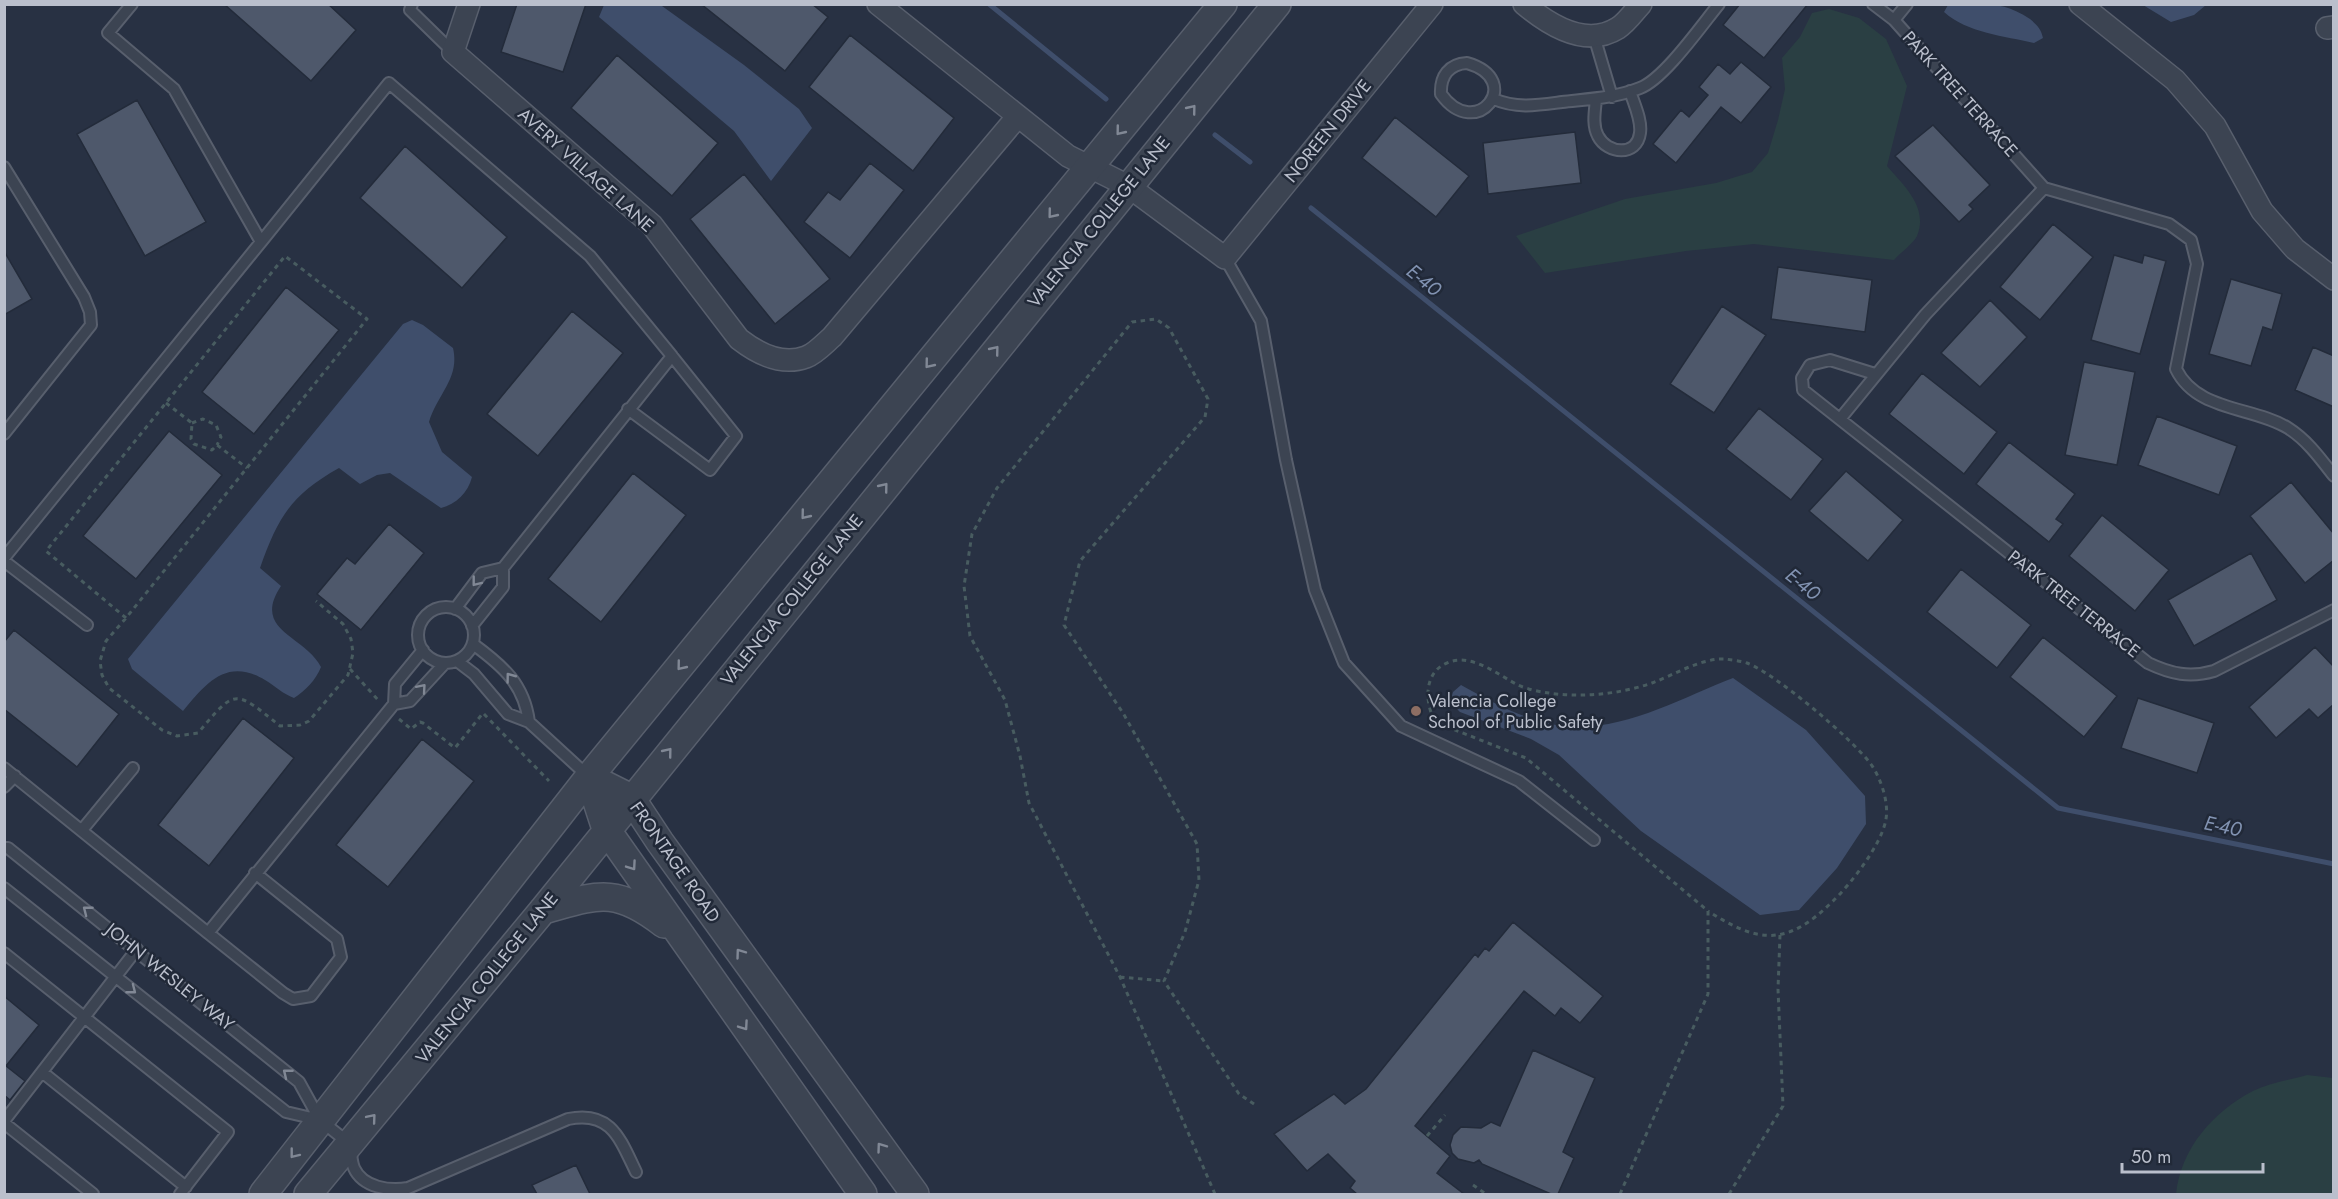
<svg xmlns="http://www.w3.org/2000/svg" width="2338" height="1199" font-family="Jost,sans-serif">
<rect width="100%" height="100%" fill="#283143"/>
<path fill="#2a3f43" d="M1829,9L1859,18L1886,39L1907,86L1887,166C1903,185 1929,207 1917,236C1913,244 1900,253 1894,260L1754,244L1686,251L1545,273L1516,236L1625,199L1716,183L1752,172L1768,153L1778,120L1785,89L1782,58L1800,37L1812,13Z
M2307,1075L2333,1078V1194H2176C2181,1148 2213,1112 2253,1091C2269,1083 2290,1080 2307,1075Z"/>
<path fill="#3f4e6b" d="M604,5L662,6L744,65L799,109L812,128L771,181L734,131L599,17Z
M1948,5C1982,4 2002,0 2030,19C2037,25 2041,29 2043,38L2034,43C2005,36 1967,33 1944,12Z
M2143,5H2206L2194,15L2171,22Z
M412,320L423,325L453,348C460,378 438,393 429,422L442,452L472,477C468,493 456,504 441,508L390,473L377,475L360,484L339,468C291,495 278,517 260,568L281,586C251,631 305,635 321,667C316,680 305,691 294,698C283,694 275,686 265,680C227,657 206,683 183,711L132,669L128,659L403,324Z
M1733,678L1806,730L1865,796L1866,824L1837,868L1799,910L1760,915L1641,831L1559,755L1531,739L1460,712L1450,702L1453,692L1461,685C1492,702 1527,722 1563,726C1621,733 1681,698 1733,678Z"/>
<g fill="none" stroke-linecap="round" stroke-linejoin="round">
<path stroke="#3f4e6b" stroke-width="5" d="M989,4L1106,99
M1215,135L1250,162
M1311,208L2058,808L2334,864"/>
</g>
<path fill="#4e586b" stroke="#232b3a" stroke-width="1.5" d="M224,4H328L356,30L311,81Z
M517,4H586L563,72L501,52Z
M701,4H812L828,17L785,71Z
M1740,4H1808L1764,58L1723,25Z
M850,35L954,118L913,171L809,87Z
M617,55L718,143L672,196L571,108Z
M1741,62L1771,87L1741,123L1721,107L1676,163L1653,144L1681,110L1689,117L1708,95L1699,87L1718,64L1730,74Z
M137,100L206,222L145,256L77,134Z
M1395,117L1469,176L1436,217L1362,158Z
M1933,125L1990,185L1969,205L1973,209L1959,222L1895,156Z
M1575,132L1581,183L1488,194L1483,143Z
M405,146L507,237L462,288L360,198Z
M870,163L904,190L850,258L804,222L828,192L840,200Z
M744,174L830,279L775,324L690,219Z
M2053,224L2093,257L2040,320L2000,287Z
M4,251L32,299L4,315Z
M2114,255L2142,263L2144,255L2166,261L2140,354L2091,340Z
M1778,267L1872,280L1865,332L1771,319Z
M2231,279L2282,294L2272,330L2263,327L2251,366L2209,354Z
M286,287L339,330L254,434L202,392Z
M1990,300L2027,337L1980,387L1941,353Z
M1722,306L1766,335L1714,413L1670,384Z
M572,311L623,353L538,456L487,414Z
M2313,347L2334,356V407L2295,390Z
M2084,362L2135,372L2117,465L2065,455Z
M1922,373L1997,432L1964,474L1889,414Z
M1759,408L1823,459L1791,500L1726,449Z
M2157,416L2237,446L2219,495L2138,465Z
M169,431L222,475L136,579L83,536Z
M2009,442L2075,494L2056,519L2063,524L2049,542L1976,484Z
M1846,471L1903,520L1868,561L1809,511Z
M633,473L686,515L601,622L548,579Z
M2291,482L2334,534V560L2305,583L2250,516Z
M2102,515L2169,570L2135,611L2069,556Z
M389,524L424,553L361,630L317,594L347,558L355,564Z
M2251,553L2277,600L2194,646L2168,600Z
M1961,569L2031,625L1997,668L1927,612Z
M14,630L119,714L77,767L4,709V642Z
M2043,637L2117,696L2084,737L2010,677Z
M2315,647L2334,667V704L2318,718L2309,709L2276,738L2249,707Z
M2138,698L2214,723L2197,773L2121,748Z
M243,718L294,758L209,866L158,825Z
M422,739L474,781L388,887L336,845Z
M1513,922L1603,996L1580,1023L1561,1008L1555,1016L1524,991L1415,1126L1450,1156L1437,1173L1464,1194H1357L1350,1188L1355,1181L1328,1154L1307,1171L1274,1134L1334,1094L1345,1104L1366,1089L1475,954L1478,957L1485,948L1489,951Z
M4,996L39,1025L6,1066L25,1081L10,1100L4,1095Z
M1533,1050L1595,1078L1563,1152L1574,1158L1558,1194H1551L1482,1164L1479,1160L1474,1163L1458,1159L1452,1153L1450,1145L1453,1135L1461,1127L1481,1128L1491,1122L1500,1126Z
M576,1165L590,1194H537L532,1185Z"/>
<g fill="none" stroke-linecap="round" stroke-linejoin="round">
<g stroke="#585f6d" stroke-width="14">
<path id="service" d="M132,4L108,33L174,89L261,242L389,83L590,256L672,356
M412,4L410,10L453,52
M1873,4L1894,20L2044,188L2169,224L2191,240L2197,264L2176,369C2197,412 2252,406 2288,428C2307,440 2320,458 2334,476
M1894,20L1907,4
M1594,36L1612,97
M1467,63C1526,80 1476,143 1441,94C1440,76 1449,64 1467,63Z
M1494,99C1516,109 1539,105 1562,102C1588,99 1615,98 1640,88C1664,79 1701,26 1719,4
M1596,99C1595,111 1592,125 1598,136C1607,154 1637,157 1640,133C1642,120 1634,104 1630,91
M4,167L84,297L90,312L91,325L4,434
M1225,258L1261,321L1286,460L1315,590L1344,663L1401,726L1519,781L1594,840
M1875,374L1830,360L1810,365L1802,378L1803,390L2148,663C2171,674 2190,678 2214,671L2334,610
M1840,419L1925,315L2044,188
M4,558L261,242
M4,561L87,625
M503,568L672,356L736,436L710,470L628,409
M418 635a28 28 0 1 1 56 0a28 28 0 1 1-56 0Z
M455,609L482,573L503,568V587L472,626
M473,644C503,666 524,684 529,722
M457,661L474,674L508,714L529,722L589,777
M394,704L410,701L445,663
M4,768L208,933L394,704L395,684L423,650
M4,787L15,776
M82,830L133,768
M4,848H8L299,1082L320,1120L350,1144C351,1151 351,1161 354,1168C363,1188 390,1191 408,1188L568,1119C611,1110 620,1139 636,1172
M4,888L286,1112L320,1120
M208,933L283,993L293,999L311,996L341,957L337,939L255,873
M4,953L228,1132L180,1194
M42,1072L186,1187
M4,1121L137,949
M4,1123L93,1194"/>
</g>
<g stroke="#585f6d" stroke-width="24">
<path id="minor" d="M469,4L453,52L652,225L739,339C757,353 782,366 806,357C815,354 825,343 832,337L1018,116
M878,4L1068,156L1128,186L1225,258L1432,4
M1524,4C1549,25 1586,48 1618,28C1626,23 1634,12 1641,4
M2080,4L2175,80L2215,126L2262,211L2295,249L2334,279
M2327,28L2334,27"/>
</g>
<g stroke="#585f6d" stroke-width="30">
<path id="tertiary" d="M589,777L631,798L660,842L915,1194
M589,777L606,829L863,1194
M543,910C598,895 615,886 664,924
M263,1194L589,777L1223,4
M308,1194L543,910L1277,4"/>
</g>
<path stroke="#485c60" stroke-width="3" stroke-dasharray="4.5 4.5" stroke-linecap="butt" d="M166,403L192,423L191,439L194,444L212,450L217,445L247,468
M192,423L203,419L216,425L221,437L217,445
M126,618L46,551L285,256L367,319L126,618L106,641L100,661L102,675L109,688L162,730L177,736L198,733C236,688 234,689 280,726L300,725L309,721L348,675L353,653L351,639L343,624L316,601
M350,669L379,701
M399,719L411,729L420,722L423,723L455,748L483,713L549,781
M1120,977L1164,981
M1427,1136L1445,1115
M1473,1185L1486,1194
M1215,1194L1120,977L1029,803L1020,756L1005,700L970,636L964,586L972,534L997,488L1132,322L1156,319L1169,328L1208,399L1205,417L1080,561L1064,625L1123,713L1197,844L1199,880L1185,932L1164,981L1239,1094L1257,1106
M1620,1194L1708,994V911L1526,758L1435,722C1425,703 1423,673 1447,663C1471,652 1498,675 1518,685C1527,689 1539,692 1549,693C1582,698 1620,694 1652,683C1674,675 1701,658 1725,659C1732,660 1741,661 1747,663C1776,674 1851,738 1870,763C1880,776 1889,801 1886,819C1882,844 1851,884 1832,902C1787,946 1759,944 1708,911
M1729,1194L1783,1106L1778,989L1780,935"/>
<use href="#service" stroke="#3c4452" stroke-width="10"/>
<use href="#minor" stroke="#3c4452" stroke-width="21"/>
<use href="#tertiary" stroke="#3c4452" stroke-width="27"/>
</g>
<defs><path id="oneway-chevron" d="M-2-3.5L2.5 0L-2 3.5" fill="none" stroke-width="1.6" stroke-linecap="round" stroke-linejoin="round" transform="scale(1.5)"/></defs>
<g stroke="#818895">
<use href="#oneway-chevron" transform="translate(1192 109) rotate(-51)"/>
<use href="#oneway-chevron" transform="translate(1120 131) rotate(129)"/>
<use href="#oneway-chevron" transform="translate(1052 214) rotate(129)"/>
<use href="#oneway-chevron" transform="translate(995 350) rotate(-51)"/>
<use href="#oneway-chevron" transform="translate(929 364) rotate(129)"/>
<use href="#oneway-chevron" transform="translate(884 487) rotate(-51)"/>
<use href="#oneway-chevron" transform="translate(805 515) rotate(129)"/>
<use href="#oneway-chevron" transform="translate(476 582) rotate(128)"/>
<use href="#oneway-chevron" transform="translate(681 666) rotate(129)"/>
<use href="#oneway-chevron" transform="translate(510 677) rotate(-127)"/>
<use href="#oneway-chevron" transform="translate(422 688) rotate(-49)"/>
<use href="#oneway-chevron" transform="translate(668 752) rotate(-51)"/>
<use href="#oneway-chevron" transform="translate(632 866) rotate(55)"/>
<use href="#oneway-chevron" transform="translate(87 910) rotate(-142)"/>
<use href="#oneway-chevron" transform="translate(740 953) rotate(-126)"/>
<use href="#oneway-chevron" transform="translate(132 990) rotate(38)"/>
<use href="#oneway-chevron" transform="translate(744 1026) rotate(55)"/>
<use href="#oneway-chevron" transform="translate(287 1073) rotate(-141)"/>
<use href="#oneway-chevron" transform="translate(372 1118) rotate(-50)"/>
<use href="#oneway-chevron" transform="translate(881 1147) rotate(-126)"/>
<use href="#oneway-chevron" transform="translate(294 1154) rotate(128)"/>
</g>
<circle fill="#8d6e63" stroke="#212938" stroke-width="2" cx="1416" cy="711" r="6"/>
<g text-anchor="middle" stroke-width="5" stroke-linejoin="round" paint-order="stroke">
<g font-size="18" fill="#babfcc" stroke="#212938">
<text transform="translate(1960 94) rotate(48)" y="6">PARK TREE TERRACE</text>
<text transform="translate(1328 131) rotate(-51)" y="6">NOREEN DRIVE</text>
<text transform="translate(586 170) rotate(42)" y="6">AVERY VILLAGE LANE</text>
<text transform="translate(1099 222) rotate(-51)" y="6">VALENCIA COLLEGE LANE</text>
<text transform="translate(792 600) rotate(-51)" y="6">VALENCIA COLLEGE LANE</text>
<text transform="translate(2074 604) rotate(38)" y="6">PARK TREE TERRACE</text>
<text transform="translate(675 862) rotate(55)" y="6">FRONTAGE ROAD</text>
<text transform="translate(170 977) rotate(39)" y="6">JOHN WESLEY WAY</text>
<text transform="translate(487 978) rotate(-51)" y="6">VALENCIA COLLEGE LANE</text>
</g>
<g font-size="18" fill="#babfcc" stroke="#212938" text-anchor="start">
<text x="1428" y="707">Valencia College<tspan x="1428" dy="21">School of Public Safety</tspan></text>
</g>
<g font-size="20" font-style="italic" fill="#8293b2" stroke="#212938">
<text transform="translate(1424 280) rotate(39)" y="7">E-40</text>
<text transform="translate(1803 584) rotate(39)" y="7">E-40</text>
<text transform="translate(2223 826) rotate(12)" y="7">E-40</text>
</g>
</g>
<rect width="2338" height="1199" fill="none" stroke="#babfcc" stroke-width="12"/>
<path d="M2122 1163v9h141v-9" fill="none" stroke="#babfcc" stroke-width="3"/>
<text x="2131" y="1163" font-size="18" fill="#babfcc" stroke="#212938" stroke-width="4.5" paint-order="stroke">50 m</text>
</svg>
